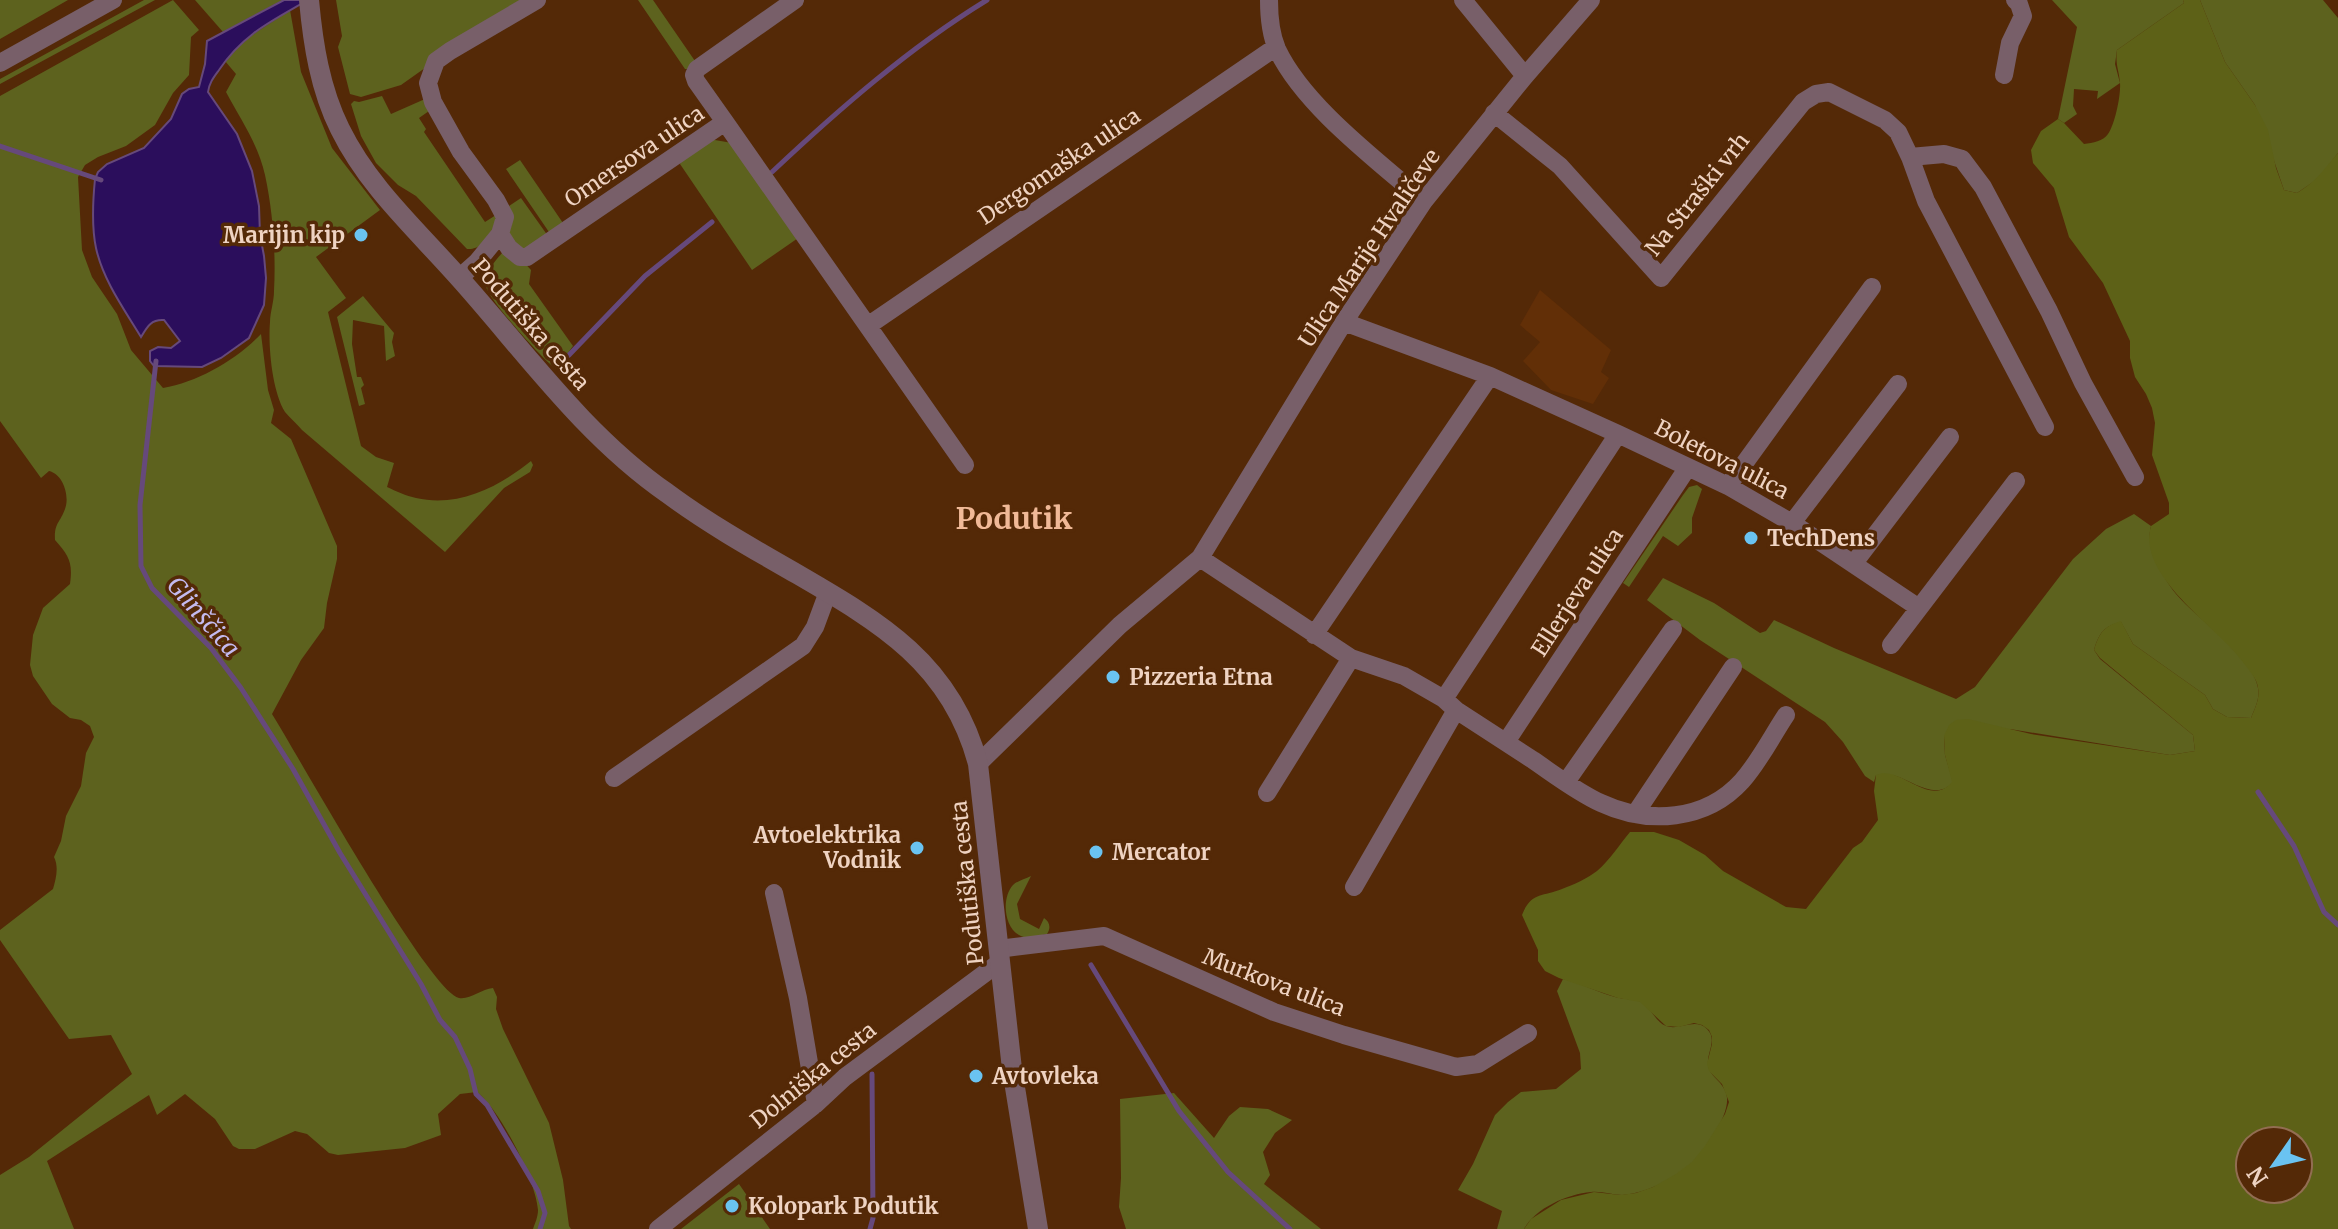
<svg xmlns="http://www.w3.org/2000/svg" width="2338" height="1229" font-family="Merriweather,serif">
<rect width="100%" height="100%" fill="#542907"/>
<path fill="#622f07" d="M1540,290L1611,350L1601,372L1609,378L1593,404L1551,390L1523,361L1540,342L1520,325Z"/>
<path fill="#5d621e" d="M0,0H68L0,39Z
M144,0H155L0,84V79Z
M173,0L199,30L191,37L189,75L173,93L155,125L126,146L98,157L85,165L78,177L82,250L92,277L117,314L131,350L163,388C198,382 236,360 261,334L268,390L274,410L271,423L291,439L337,546V559L327,603L324,628L301,660L272,714C297,754 429,991 459,998C470,1000 481,989 493,988L497,997L496,1009L503,1029L549,1123L563,1180L569,1226L571,1229H533C535,1223 538,1217 538,1210C536,1180 500,1110 477,1092L460,1094L438,1114L441,1135L405,1148L338,1155L329,1153L307,1134L295,1131L255,1149H239L233,1146L215,1119L185,1094L157,1115L149,1095L47,1161L74,1229H0V1175L29,1157L132,1074L111,1035L69,1039L0,940V930L53,889C56,879 59,867 54,857L61,841L66,816L81,786L86,753L94,737L90,726L81,720L70,718L52,704L33,676L30,665L33,635L43,608L70,584C73,562 69,556 55,540C54,523 60,523 65,509C70,496 63,474 49,471L41,478L0,421V96Z
M195,0H284L223,32Z
M336,0H521L401,85L361,97L350,94L338,47L342,36Z
M638,0H653L695,61L692,69H685Z
M2052,0H2183L2184,3L2117,50L2115,64L2120,83L2097,99L2098,91L2074,89L2073,106L2077,114L2064,123L2058,119L2077,27Z
M2200,0H2323L2338,18V153L2319,178L2297,193L2284,190L2255,105L2225,62Z
M290,10L301,72L332,148L380,210L316,257L346,298L328,312L361,446L376,457L394,463L387,487C396,491 406,496 416,498C459,508 500,486 531,461L533,465L530,472L504,488L445,552L302,430C297,424 290,418 285,412C272,391 268,346 270,322C270,312 274,302 274,291C276,254 273,212 265,175C258,144 241,120 226,92L236,74L225,61L243,41Z
M382,96L391,114L425,99L429,111L419,118L426,129L424,132L485,222L496,215C496,220 497,225 495,230C491,240 478,250 467,249L416,196L398,185L376,163L361,136L351,104L354,101L359,102Z
M709,139L738,144L801,236L752,270L680,164L683,157Z
M520,160L565,226L551,235L506,169Z
M521,198L548,236L523,252L508,235L512,224L509,206Z
M503,252L521,259L531,270L529,284L573,346L556,369C544,361 487,298 486,286C485,272 494,262 503,252Z
M363,296L394,333L392,342L395,356L386,361L384,326L353,320L352,344L357,377H361L364,385L361,388L365,404L359,406L337,317Z
M1697,485L1702,489L1692,518V533L1678,546L1663,536L1629,587L1623,583L1683,495L1689,487Z
M2134,514L2151,526C2148,538 2151,544 2155,556C2161,571 2166,582 2176,594C2197,619 2253,656 2258,688C2260,699 2255,708 2251,718L2227,717L2213,709L2205,695L2133,644L2121,622C2104,626 2099,633 2094,650L2100,659L2193,735L2195,751L2170,755L2010,729L1944,736L1945,755L1953,782C1937,801 1914,782 1896,776C1890,774 1883,775 1876,775L1874,782L1865,776L1843,742L1825,722L1700,640L1647,600L1663,578L1714,603L1760,633L1766,631L1774,620L1834,648L1956,699L1975,687L2073,559L2106,529Z
M1031,876L1017,904L1020,919L1039,929L1044,918C1050,922 1051,928 1047,934C1041,935 1033,938 1028,938C1004,936 1000,899 1013,885C1017,881 1025,879 1031,876Z
M1563,979C1581,983 1597,992 1615,997C1622,999 1631,999 1639,1001C1651,1006 1654,1021 1666,1026C1680,1031 1695,1017 1707,1029C1719,1041 1704,1054 1709,1069C1712,1077 1723,1083 1726,1093C1733,1111 1706,1149 1693,1162C1675,1179 1646,1193 1622,1195C1612,1195 1602,1191 1591,1192C1568,1194 1535,1208 1524,1229H1497L1502,1211L1458,1190L1473,1164L1495,1115L1508,1102L1521,1092L1556,1089L1581,1069L1580,1053L1557,991Z
M1174,1093L1214,1138L1229,1116L1240,1107L1268,1109L1292,1120L1275,1133L1263,1152L1270,1175L1264,1184L1321,1229H1126L1119,1207L1121,1178L1120,1099Z
M739,1184L770,1229H681Z"/>
<path fill="#5d6117" fill-rule="evenodd" d="M2183,0H2200L2225,62L2255,105L2268,130L2276,168L2284,190L2297,193C2319,179 2322,171 2338,153V1229H1524L1531,1219L1561,1200L1594,1192L1620,1195L1636,1193L1653,1187L1676,1174L1692,1162L1705,1146L1725,1114L1729,1102L1722,1084L1709,1071L1707,1064L1712,1044V1037L1709,1030L1702,1025L1694,1023L1679,1027L1666,1026L1640,1002L1618,998L1559,978L1545,971L1538,961V950L1522,915C1531,892 1542,897 1562,889C1573,885 1588,878 1597,871C1610,860 1619,845 1630,832H1654L1679,840L1705,855L1723,871L1786,907L1806,909L1853,848L1862,842L1878,820L1874,791L1876,775C1900,764 1930,809 1952,782L1945,755L1944,736L1949,725L1956,720L1968,719L2031,734L2170,755L2195,751L2193,735L2100,658L2094,650C2099,633 2104,626 2121,621L2133,644L2205,695L2213,709L2227,717L2251,718C2255,708 2260,699 2258,688C2257,679 2251,673 2246,666C2221,628 2136,578 2151,526L2169,514V503L2152,455L2155,423L2152,408L2146,394L2135,377L2130,358V341L2103,283L2069,237L2054,188L2033,163L2031,150L2041,131L2058,119L2064,123L2084,144C2093,143 2103,141 2108,134C2115,124 2121,95 2120,83C2119,70 2115,64 2117,50L2184,3ZM2250,1141H2298V1189H2250Z"/>
<path fill="#2b0e5c" stroke="#66497b" stroke-width="2" d="M284,0H308C272,21 243,34 219,70C214,77 209,83 208,92L237,134L252,171L259,206L260,235L264,256L266,278L264,305L249,338L221,358L202,367L154,366L150,361V351L158,347L171,348L180,341L164,320C151,319 147,327 141,337C124,309 103,280 96,248C92,229 93,199 95,179L98,172L107,164L144,148L171,119L182,94L189,89L199,87L205,64L207,41Z"/>
<g fill="none" stroke-linecap="round" stroke-linejoin="round">
<path stroke="#66497b" stroke-width="5" d="M0,146L101,180
M772,172C838,110 910,47 987,0
M569,355L645,276L712,222
M156,361L140,505L141,566L152,588L211,648L241,688L293,769L340,853L421,984L440,1020L455,1037L470,1069L476,1094L487,1105L538,1191L545,1213L540,1229
M2258,792L2294,846L2324,912L2338,925
M1091,965L1179,1111L1228,1172L1290,1229
M870,1229L873,1218L872,1074"/>
<path stroke="#785f69" stroke-width="18" d="M1269,0C1269,15 1271,35 1277,49C1304,106 1377,160 1424,201
M1463,0L1525,76
M0,63L113,0
M2004,75L2010,43L2023,16L2019,4L2015,0
M1494,113L1560,166L1661,278L1803,102L1816,94L1829,92L1885,120L1898,132L1910,157L1926,201L2045,427
M725,122L965,465
M1910,157L1944,154L1962,159L1983,187L2049,311L2083,383L2135,477
M500,234L505,217L496,200L461,152L433,102L428,83L436,61L450,51L537,0
M459,278L477,262L500,234L509,248L520,257H527L725,122L696,81L694,75L697,69L795,0
M1344,322L1490,376L1618,434L1728,486L1792,523L1919,608
M869,325L1276,47
M1728,486L1872,287
M1792,523L1898,384
M1200,558L1351,658L1404,676L1444,699L1456,710C1482,727 1508,744 1533,760C1555,775 1577,792 1601,803C1648,825 1706,821 1742,781C1759,762 1772,736 1786,715
M1854,563L1950,437
M1314,635L1490,376
M1891,645L2016,481
M1444,699L1618,434
M1506,742L1688,467
M978,764L1120,625L1200,558L1344,322L1424,201L1525,76L1591,0
M614,778L803,646L815,627L828,592
M1566,782L1673,629
M1267,793L1351,658
M1635,814L1733,667
M1354,887L1456,710
M774,893L798,998L816,1104
M998,949L1104,936L1274,1012L1344,1035L1456,1067L1478,1064L1528,1033
M658,1229L816,1104L845,1077L1000,962"/>
<path stroke="#785f69" stroke-width="20" d="M309,0C313,44 320,89 340,129C369,188 418,231 461,280C526,353 585,436 667,493C706,522 748,546 790,570C876,620 951,661 978,764L1012,1069L1038,1229"/>
</g>
<g fill="#6ac3f1" stroke="#542907" stroke-width="3">
<circle cx="361" cy="235" r="8"/>
<circle cx="1751" cy="538" r="8"/>
<circle cx="1113" cy="677" r="8"/>
<circle cx="917" cy="848" r="8"/>
<circle cx="1096" cy="852" r="8"/>
<circle cx="976" cy="1076" r="8"/>
<circle cx="732" cy="1206" r="8"/>
</g>
<g text-anchor="middle" stroke-width="7" stroke-linejoin="round" paint-order="stroke">
<g font-size="22" fill="#efd3c2" stroke="#542907">
<text transform="translate(634 156) rotate(-34)" y="8">Omersova ulica</text>
<text transform="translate(1059 166) rotate(-34)" y="8">Dergomaška ulica</text>
<text transform="translate(1697 194) rotate(-51)" y="8">Na Straški vrh</text>
<text transform="translate(1369 248) rotate(-56)" y="8">Ulica Marije Hvaličeve</text>
<text transform="translate(531 324) rotate(49)" y="8">Podutiška cesta</text>
<text transform="translate(1722 459) rotate(27)" y="8">Boletova ulica</text>
<text transform="translate(1577 592) rotate(-57)" y="8">Ellerjeva ulica</text>
<text transform="translate(967 883) rotate(-96)" y="8">Podutiška cesta</text>
<text transform="translate(1274 982) rotate(21)" y="8">Murkova ulica</text>
<text transform="translate(813 1075) rotate(-39)" y="8">Dolniška cesta</text>
</g>
<g font-size="22" font-weight="bold" fill="#efd3c2" stroke="#542907" text-anchor="start">
<text x="345" y="243" text-anchor="end">Marijin kip</text>
<text x="1767" y="546">TechDens</text>
<text x="1129" y="685">Pizzeria Etna</text>
<text x="901" y="843" text-anchor="end">Avtoelektrika<tspan x="901" dy="25">Vodnik</tspan></text>
<text x="1112" y="860">Mercator</text>
<text x="992" y="1084">Avtovleka</text>
<text x="748" y="1214">Kolopark Podutik</text>
</g>
<g font-size="24" font-style="italic" fill="#c4baef" stroke="#542907">
<text transform="translate(203 617) rotate(49)" y="8">Glinščica</text>
</g>
<g font-size="30" font-weight="bold" fill="#f0b997" stroke="#542907">
<text x="1014" y="529">Podutik</text>
</g>
</g>
<g transform="translate(2274 1165) rotate(236)"><circle r="38" fill="#542907" stroke="#926d52" stroke-width="2"/>
<path d="M0-6L14 30L0 20L-14 30Z" fill="#6ac3f1"/>
<text y="-12" font-size="22" font-weight="bold" text-anchor="middle" fill="#efd3c2">N</text>
</g>
</svg>
